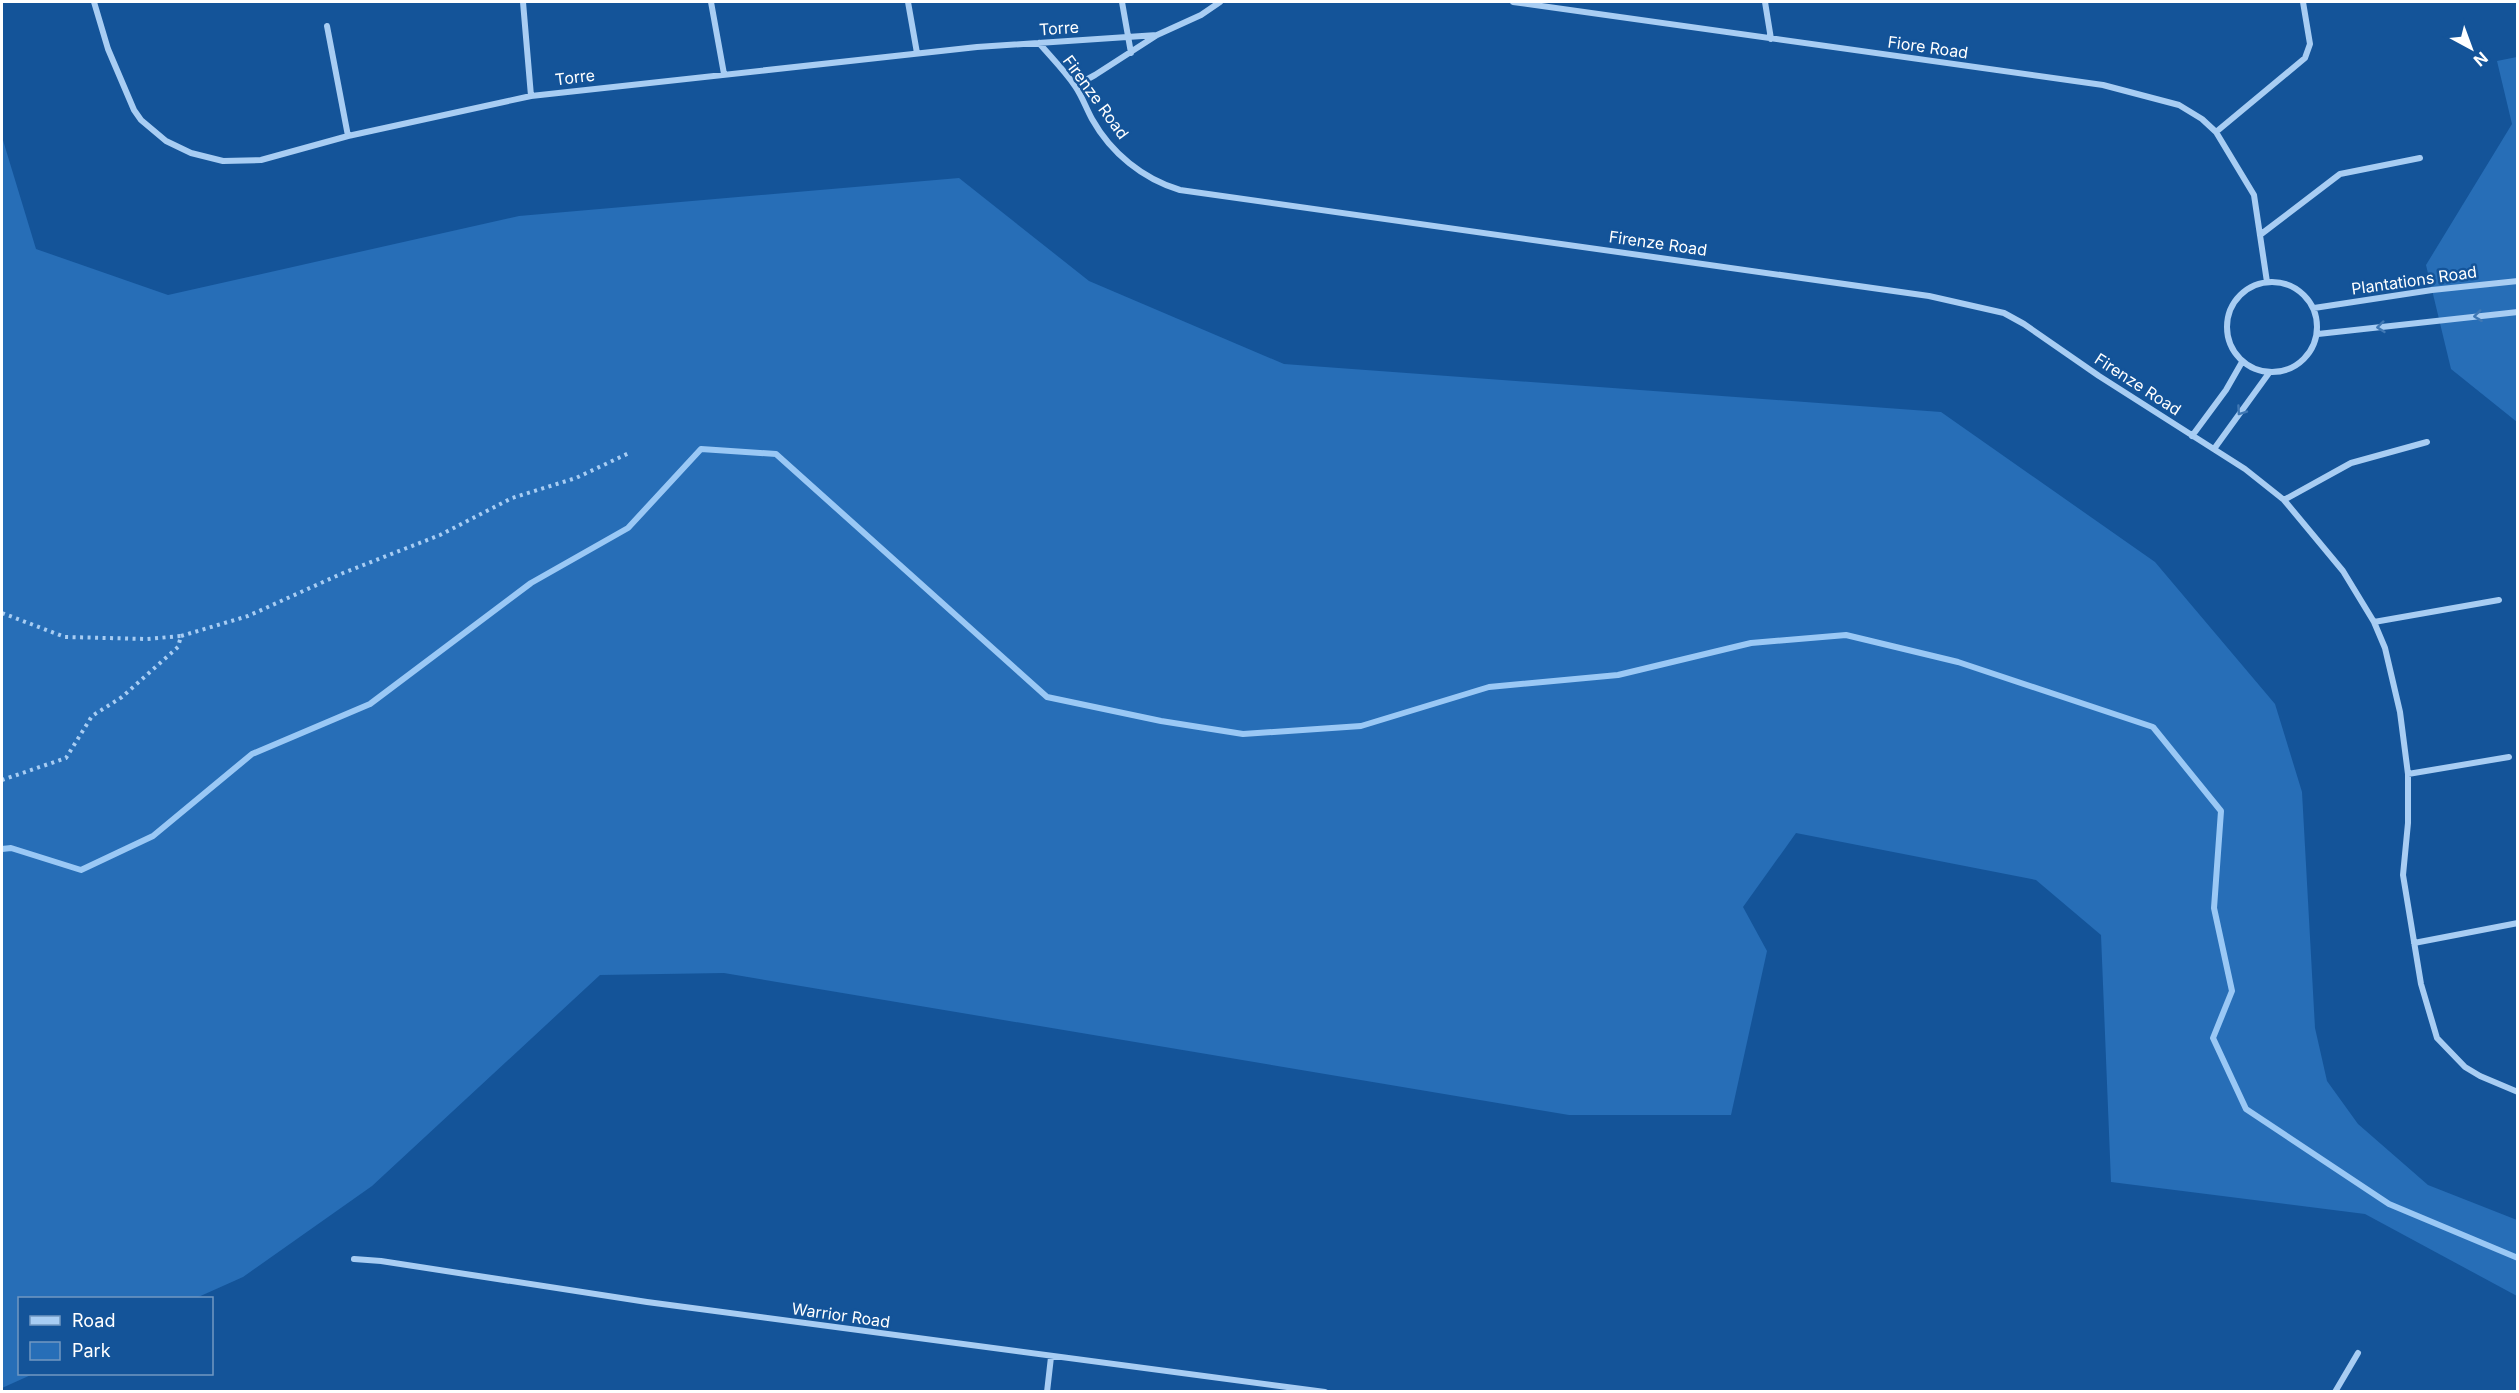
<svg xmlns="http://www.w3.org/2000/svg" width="2519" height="1393" font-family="Inter,sans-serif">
<rect width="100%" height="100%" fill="#145499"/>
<path fill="#276eb7" d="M2517,57V422L2451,369L2426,265L2512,124L2497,61Z
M2,137L36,249L168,295L519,216L959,178L1089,281L1284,364L1941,412L2155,562L2275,704L2302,792L2315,1028L2327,1081L2358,1124L2428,1185L2517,1220V1296L2365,1214L2111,1182L2101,935L2036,880L1796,833L1743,907L1767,951L1731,1115H1569L724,973L600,975L372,1186L243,1277L196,1298H20V1374H33L2,1388Z"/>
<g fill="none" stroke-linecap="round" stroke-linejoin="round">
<path stroke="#9ac8f5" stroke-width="6" d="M2,849L11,848L81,870L153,836L252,754L370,704L531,583L628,528L701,449L776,454L1047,697L1161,721L1243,734L1361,726L1489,687L1618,675L1751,643L1846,635L1958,662L2153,727L2221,811L2214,908L2232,991L2213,1038L2246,1109L2389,1204L2518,1258"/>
<path stroke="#a8cdf3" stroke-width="4" stroke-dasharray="3 4.5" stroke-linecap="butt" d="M2,613L65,637L147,639L181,636L178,647L122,697L92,716L66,758L2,780
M181,636L248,616L343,573L440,535L512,498L576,478L629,453"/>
<path stroke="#a8cdf3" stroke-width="6" d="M94,2L108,49L134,110L141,120L166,141L191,153L223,161L261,160L348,136L531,96L977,47L1157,35
M523,2L531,96
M711,2L724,74
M908,2L917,53
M1122,2L1131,53
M1513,2L2103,85L2179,105L2202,119L2216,132L2254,195L2267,282
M1765,2L1771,39
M327,26L348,136
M1039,43C1051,57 1065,71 1075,86C1082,96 1086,108 1092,119C1111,153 1143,179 1180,190L1929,296L2004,313L2024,324L2099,376L2245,469L2284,500L2343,571L2374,622L2385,648L2400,712L2408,774V823L2403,875L2421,984L2437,1038L2465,1067L2480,1076L2518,1092
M1075,86L1095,75L1157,35L1201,15L1220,2
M2216,132L2305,58L2310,44L2303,2
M2260,235L2340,174L2420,158
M2227 327a45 45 0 1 1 90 0a45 45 0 1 1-90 0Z
M2314,308L2432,290L2518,281
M2318,334L2518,312
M2192,436L2226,390L2242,362
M2214,449L2269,373
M2284,500L2351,463L2427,442
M2374,622L2499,600
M2408,774L2509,757
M2414,943L2518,923
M354,1259L381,1261L647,1302L1325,1392
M1047,1392L1051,1357
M2335,1392L2358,1353"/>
</g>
<defs><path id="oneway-chevron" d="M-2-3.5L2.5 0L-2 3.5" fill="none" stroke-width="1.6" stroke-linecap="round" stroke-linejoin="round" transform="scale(1.5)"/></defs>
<g stroke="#4078b4">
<use href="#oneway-chevron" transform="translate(2478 316) rotate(173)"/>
<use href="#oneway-chevron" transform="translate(2381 327) rotate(174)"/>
<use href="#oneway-chevron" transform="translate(2241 411) rotate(125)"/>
</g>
<g text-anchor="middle" stroke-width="5" stroke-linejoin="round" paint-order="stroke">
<g font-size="16" fill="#fff" stroke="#145499">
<text transform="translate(1059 28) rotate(-4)" y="6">Torre</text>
<text transform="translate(1928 47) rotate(8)" y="6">Fiore Road</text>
<text transform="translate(575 77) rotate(-7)" y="6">Torre</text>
<text transform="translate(1096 97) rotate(54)" y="6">Firenze Road</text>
<text transform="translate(1658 243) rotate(8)" y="6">Firenze Road</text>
<text transform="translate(2414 280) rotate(-8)" y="6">Plantations Road</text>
<text transform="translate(2138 384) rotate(33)" y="6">Firenze Road</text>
<text transform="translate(841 1315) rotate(8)" y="6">Warrior Road</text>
</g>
</g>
<rect width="2519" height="1393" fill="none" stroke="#ffffff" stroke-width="6"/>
<rect x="18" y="1297" width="195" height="78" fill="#145499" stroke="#7298c2" stroke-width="1.5"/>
<rect x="30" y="1316" width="30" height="9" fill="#a8cdf3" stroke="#7298c2" stroke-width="1.5"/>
<text x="72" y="1327" font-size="18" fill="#ffffff">Road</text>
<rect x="30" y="1342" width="30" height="18" fill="#276eb7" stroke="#7298c2" stroke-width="1.5"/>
<text x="72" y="1357" font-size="18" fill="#ffffff">Park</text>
<g transform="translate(2471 48) rotate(139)" stroke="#145499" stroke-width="4.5" paint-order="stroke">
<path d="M0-4.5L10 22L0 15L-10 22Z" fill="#ffffff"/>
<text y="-9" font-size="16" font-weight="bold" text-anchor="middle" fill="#ffffff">N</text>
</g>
</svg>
